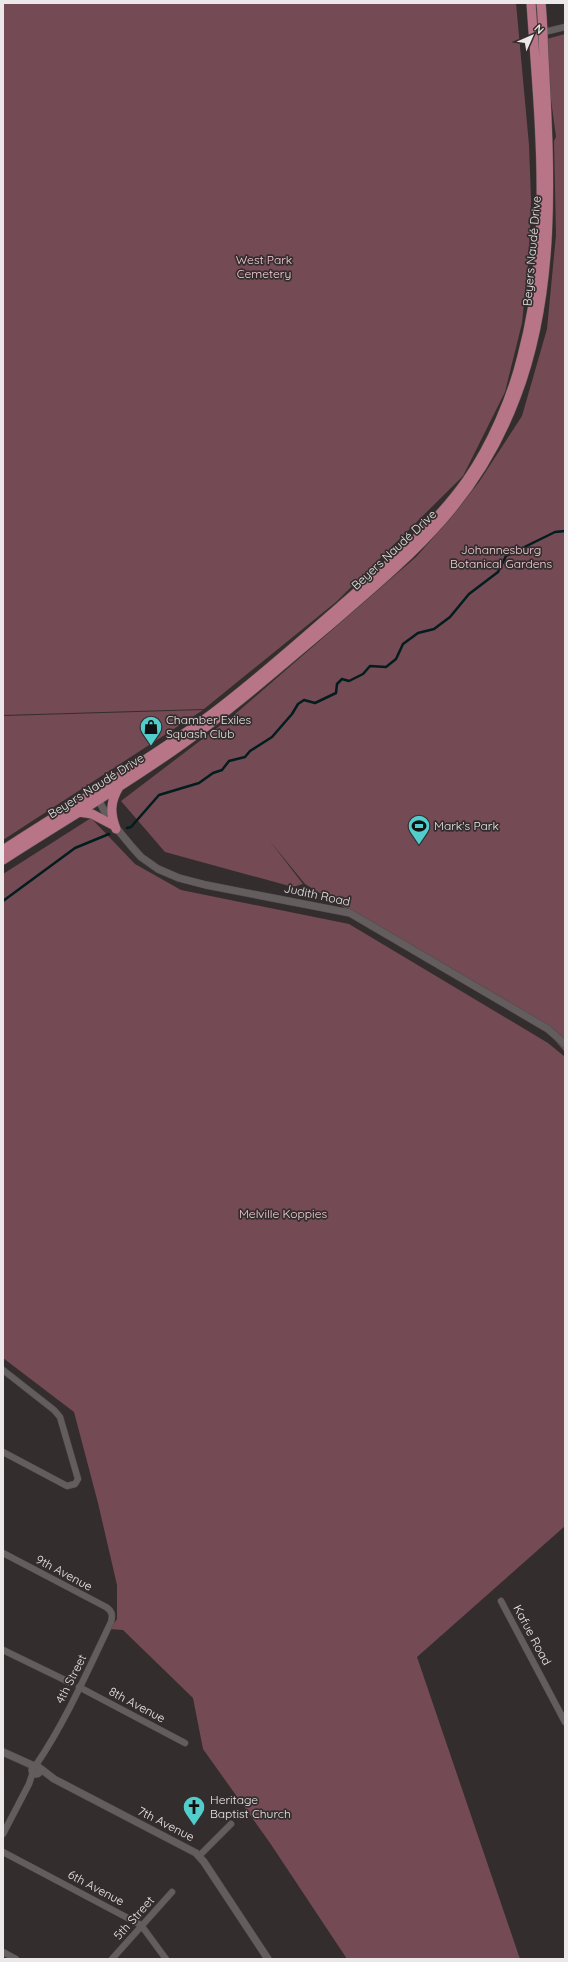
<svg xmlns="http://www.w3.org/2000/svg" width="568" height="1962" font-family="Quicksand,sans-serif">
<rect width="100%" height="100%" fill="#342d2e"/>
<path fill="#744a55" d="M3,3H516L529,145L531,200L529,254L522,323L505,392L463,476L336,602L204,709L3,715Z
M565,34V1052L544,1028L305,884L269,840L303,884L293,887L165,852L121,801L234,715L416,557L449,520L479,482L522,416L547,329L556,235L554,141L556,137L543,40Z
M203,710L3,840V716Z
M91,818L135,864L181,890L349,924L548,1043L565,1057V1526L417,1657L520,1959H347L270,1843L203,1749L193,1698L123,1630L110,1629L117,1619V1585L98,1503L74,1412L3,1358V874Z"/>
<g fill="none" stroke-linecap="round" stroke-linejoin="round">
<path stroke="#021d1d" stroke-width="2.5" d="M127,828L131,827L159,795L199,783L213,773L222,770L229,761L245,757L250,751L272,737L292,714L298,704L304,700L315,703L336,693L337,684L342,679L349,681L363,674L370,666L386,667L396,659L403,644L418,633L434,629L450,617L469,594L498,572L506,556L555,532L565,531
M3,901L75,848L109,834"/>
<g stroke="#514c4d" stroke-width="7">
<path id="minor" d="M540,33L565,27
M3,1370L54,1410L60,1417L78,1479L75,1484L67,1486L3,1452
M3,1553L106,1607C112,1611 113,1615 111,1622C88,1670 66,1721 36,1765
M501,1601L565,1722
M3,1650L71,1683
M79,1687L185,1743
M3,1834L29,1784L33,1772
M3,1852L141,1925L166,1959
M199,1856L231,1824
M3,1952L16,1959
M112,1959L172,1892"/>
</g>
<g stroke="#514c4d" stroke-width="8">
<path id="tertiary" d="M97,797L108,818L132,847L141,857L158,869L179,878L206,885L350,913L548,1029L565,1044
M3,1752L34,1766
M32 1770a4 4 0 1 1 8 0a4 4 0 1 1-8 0Z
M41,1769L54,1779L196,1853L204,1862L268,1959"/>
</g>
<g stroke="#514c4d" stroke-width="10">
<path id="primary" d="M79,812L92,814L113,825
M116,829C110,813 110,802 119,787
M3,850C70,806 140,766 205,719C250,686 292,648 335,611C381,570 431,531 467,480C491,446 512,397 522,356C553,241 539,120 531,3
M3,860C63,821 126,785 184,743C235,707 282,665 330,625C411,555 477,502 516,397C557,290 550,170 544,58C543,40 543,21 541,3"/>
</g>
<use href="#minor" stroke="#645d5e" stroke-width="6"/>
<use href="#tertiary" stroke="#645d5e" stroke-width="7"/>
<use href="#primary" stroke="#b77587" stroke-width="9"/>
</g>
<defs>
<g id="shop-pin" transform="scale(1.15)"><path d="M0 17L-7.5 6A9.5 9.5 0 1 1 7.5 6Z" fill="#52cdcc" stroke="#342d2e"/><path d="M-5-2.5h2.3a2.7 3.5 0 0 1 5.4 0H5L5.5 6h-11ZM-1.5-2.5h3a1.5 2.3 0 0 0-3 0Z" fill="#111"/></g>
<g id="stadium-pin" transform="scale(1.15)"><path d="M0 17L-7.5 6A9.5 9.5 0 1 1 7.5 6Z" fill="#52cdcc" stroke="#342d2e"/><path d="M0-5a6.5 5 0 1 0 0 10a6.5 5 0 1 0 0-10ZM-3.5-1.8h7v3.6h-7Z" fill="#111"/></g>
<g id="church-pin" transform="scale(1.15)"><path d="M0 17L-7.5 6A9.5 9.5 0 1 1 7.5 6Z" fill="#52cdcc" stroke="#342d2e"/><path d="M-1.2-6h2.4v3.5h3.3v2.4h-3.3V6h-2.4V-.1h-3.3v-2.4h3.3Z" fill="#111"/></g>
</defs>
<g fill-rule="evenodd">
<use href="#shop-pin" x="151" y="727"/>
<use href="#stadium-pin" x="419" y="826"/>
<use href="#church-pin" x="194" y="1807"/>
</g>
<g text-anchor="middle" stroke-width="3.5" stroke-linejoin="round" paint-order="stroke">
<g font-size="12" fill="#ece7e8" stroke="#342d2e">
<text transform="translate(532 251) rotate(-85)" y="4">Beyers Naudé Drive</text>
<text transform="translate(394 550) rotate(-43)" y="4">Beyers Naudé Drive</text>
<text transform="translate(96 786) rotate(-32)" y="4">Beyers Naudé Drive</text>
<text transform="translate(317 895) rotate(12)" y="4">Judith Road</text>
<text transform="translate(64 1573) rotate(28)" y="4">9th Avenue</text>
<text transform="translate(532 1635) rotate(62)" y="4">Kafue Road</text>
<text transform="translate(71 1679) rotate(-63)" y="4">4th Street</text>
<text transform="translate(137 1705) rotate(28)" y="4">8th Avenue</text>
<text transform="translate(166 1824) rotate(27)" y="4">7th Avenue</text>
<text transform="translate(96 1888) rotate(28)" y="4">6th Avenue</text>
<text transform="translate(134 1918) rotate(-48)" y="4">5th Street</text>
</g>
<g font-size="12" fill="#f8d1da" stroke="#342d2e">
<text x="264" y="264">West Park<tspan x="264" dy="14">Cemetery</tspan></text>
<text x="501" y="554">Johannesburg<tspan x="501" dy="14">Botanical Gardens</tspan></text>
<text x="283" y="1218">Melville Koppies</text>
</g>
<g font-size="12" fill="#ece7e8" stroke="#342d2e" text-anchor="start">
<text x="166" y="724">Chamber Exiles<tspan x="166" dy="14">Squash Club</tspan></text>
<text x="434" y="830">Mark's Park</text>
<text x="210" y="1804">Heritage<tspan x="210" dy="14">Baptist Church</tspan></text>
</g>
</g>
<rect width="568" height="1962" fill="none" stroke="#ece7e8" stroke-width="8"/>
<g transform="translate(532 36) rotate(45)" stroke="#342d2e" stroke-width="3" paint-order="stroke">
<path d="M0-3L7 15L0 10L-7 15Z" fill="#ece7e8"/>
<text y="-6" font-size="11" font-weight="bold" text-anchor="middle" fill="#ece7e8">N</text>
</g>
</svg>
